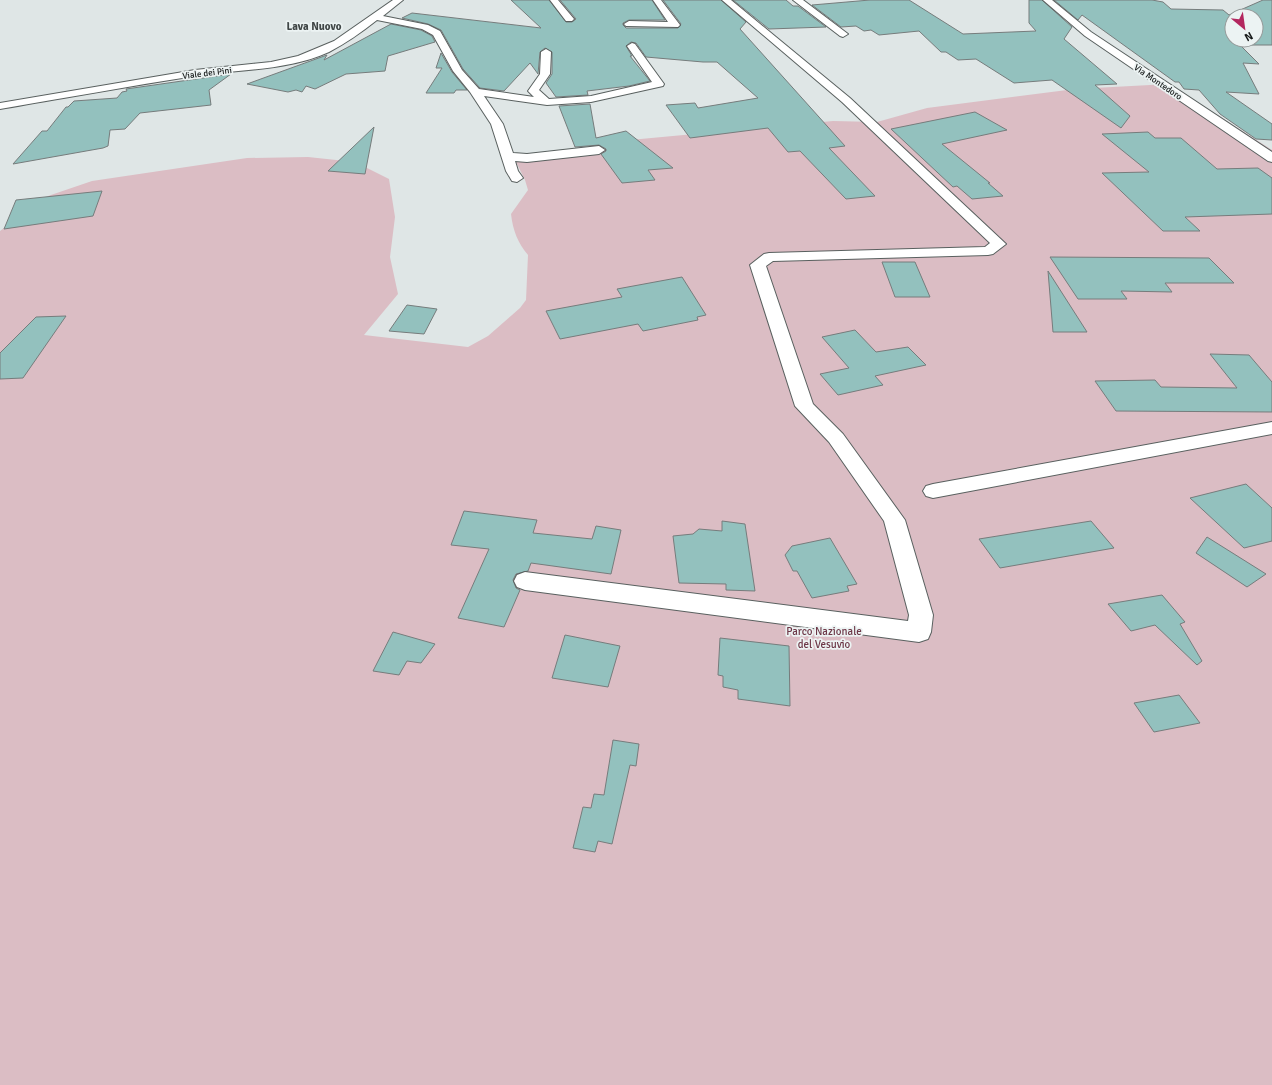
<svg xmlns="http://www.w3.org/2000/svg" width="1272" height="1085" font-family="Signika,sans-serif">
<rect width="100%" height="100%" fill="#dfe6e6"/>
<path fill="#dbbdc4" d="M1169,84L1272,150V1085H0V231L48,196L92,181L247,158L308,157L355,162L389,179L395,217L390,257L398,294L364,335L468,347L488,336L520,308L526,300L528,255C518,243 513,231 511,214L528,190L525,180L516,162L592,148L587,144L833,121L877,122L927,108L1075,89Z"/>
<path fill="#93c1be" stroke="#767c7c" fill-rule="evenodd" d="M511,0H549L566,22H572L576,19L560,0H652L665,20H629L623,23V25L626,28H678L681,24L663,0H721L746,22L740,29L845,146L829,148L875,196L846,199L800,151L788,152L768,128L690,138L666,105L695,103L698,108L758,98L717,62H703L646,57L636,43L631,42L626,46L632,56H630L650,81L629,86L587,91L588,95L556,97L546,83L552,74V52L545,48L540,52L538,74L530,63L504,91L480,88L463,69L441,30L428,24L402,18L412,13L541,28Z
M733,0H786L793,6H798L826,27L769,29Z
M870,0H909L963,34L1036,31L1029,23V0H1042L1072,27L1064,39L1117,84L1095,85L1130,116L1121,128L1052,80L1014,83L976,59L958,60L946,52H941L919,31L879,35L871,30L864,31L856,26L841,27L812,5Z
M1054,0H1152L1163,2L1171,9L1223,10L1229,15L1263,0H1272V45H1240L1259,64L1243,63L1259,94L1226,92L1272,124V140L1256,139L1220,114L1199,90L1184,89L1179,82H1175L1082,15L1078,20ZM1232,16H1256V40H1232Z
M391,24L421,30L432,36L435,42L388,56L385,71L346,74L315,89L306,86L302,92L296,90L288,92L247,84L327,55L324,60Z
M441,53L452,72L467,90H456L454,93H426L442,68H436Z
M231,74L209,90L211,105L140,113L125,129L110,130L108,146L103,148L13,164L42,131H47L66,107H68L74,101L117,98L122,92L127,91L126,89Z
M590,104L596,138L626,131L673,168L648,170L655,180L622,183L601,154L606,151V149L599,145L575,147L559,106Z
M975,112L1007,130L942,144L990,183H988L1003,196L972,199L957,186L953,187L891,129Z
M374,127L365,174L328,171Z
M1148,132L1155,138H1181L1217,169L1258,168L1272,178V214L1185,217L1200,231H1163L1102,173L1149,172L1102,134Z
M102,191L93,216L4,229L16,200Z
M1050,257L1209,258L1234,283H1165L1172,292L1121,291L1127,299H1078Z
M882,262H915L930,297H895Z
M1048,271L1087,332H1053Z
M682,277L706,315L697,317L698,320L643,331L638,324L560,339L546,311L622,297L617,289Z
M407,305L437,309L424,334L389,331Z
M66,316L23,378L0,379V353L36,317Z
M855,330L876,352L908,347L926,365L875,376L883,385L838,395L820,374L849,368L822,337Z
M1210,354L1249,355L1272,382V412L1116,411L1095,381L1155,380L1161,387L1237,388Z
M1246,484L1272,508V541L1244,548L1190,498Z
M464,511L537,520L533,533L592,539L596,526L621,530L611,574L531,563L528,571L516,574L513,580L516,588L520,590L504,627L458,618L489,549L451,545Z
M722,521L745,524L755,591L726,590V584L679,583L673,536L693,534L699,529L722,531Z
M1091,521L1114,548L1000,568L979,539Z
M1207,537L1266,574L1247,587L1196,553Z
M830,538L857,584L847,586L849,591L812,598L797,571H793L785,555L792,546Z
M1162,595L1185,622L1180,624L1202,661L1197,665L1155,625L1131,631L1108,604Z
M393,632L435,644L421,663L407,661L399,675L373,671Z
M565,635L620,646L608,687L552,678Z
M720,638L789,646L790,706L738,699V690L723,687V676L718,675Z
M1179,695L1200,723L1154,732L1134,703Z
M613,740L639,744L636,766L630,765L612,844L598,841L595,852L573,848L583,807L591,808L594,794L604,795Z"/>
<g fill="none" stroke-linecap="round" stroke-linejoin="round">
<g stroke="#59605f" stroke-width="2">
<path id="minor" d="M393,0H403L383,16L428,25L440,31L462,70L479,89L534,97L528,91L540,74L541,52L546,49L551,52L550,74L539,90L549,99L591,96L652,82L627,46L632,43L635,44L664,84L663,86L591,102L547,105L484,96L503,124L513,153L527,154L599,146L605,150L599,154L527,162L515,161L518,171L523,178L517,182L512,181L506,171L491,124L470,92L453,71L433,35L422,29L377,20C362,32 346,43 329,52C287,71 240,69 195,76C130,86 65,98 0,109V103L195,70L271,62L298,56L334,41Z
M550,0H558L574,19L572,21H566Z
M653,0H661L680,25L678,27L626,26L624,24L629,21L668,22Z
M722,0H731L850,98L1006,244L993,254L988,255L773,261L766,266L813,404L843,434L905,520L933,615L931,632L928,639L919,642L525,590L517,587L514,581L517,575L525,572L908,621L909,615L884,521L829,442L795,406L750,265L764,254L769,253L985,247L990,243L842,102Z
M793,0H803L848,34L843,37L840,36Z
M1043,0H1052L1091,32L1272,152V162L1268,161L1085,36Z
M1272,422V434L933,498L926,496L923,491L926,486L933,484Z"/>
</g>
<use href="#minor" fill="#fff" fill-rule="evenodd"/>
</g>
<g text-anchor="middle" stroke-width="3.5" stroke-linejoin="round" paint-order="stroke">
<g font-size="9" fill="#141717" stroke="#ecf3f3">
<text transform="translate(207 73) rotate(-7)" y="3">Viale dei Pini</text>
<text transform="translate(1158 82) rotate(34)" y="3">Via Montedoro</text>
</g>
<g font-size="11" font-weight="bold" fill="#414747" stroke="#ecf3f3">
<text x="314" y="30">Lava Nuovo</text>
</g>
<g font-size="11" fill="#6d3747" stroke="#ecf3f3">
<text x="824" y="635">Parco Nazionale<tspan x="824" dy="13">del Vesuvio</tspan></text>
</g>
</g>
<g transform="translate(1244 28) rotate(151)"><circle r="19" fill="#ecf3f3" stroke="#969b9b"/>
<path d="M0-3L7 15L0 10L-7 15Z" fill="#b3275f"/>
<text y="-6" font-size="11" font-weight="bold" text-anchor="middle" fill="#141717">N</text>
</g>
</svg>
